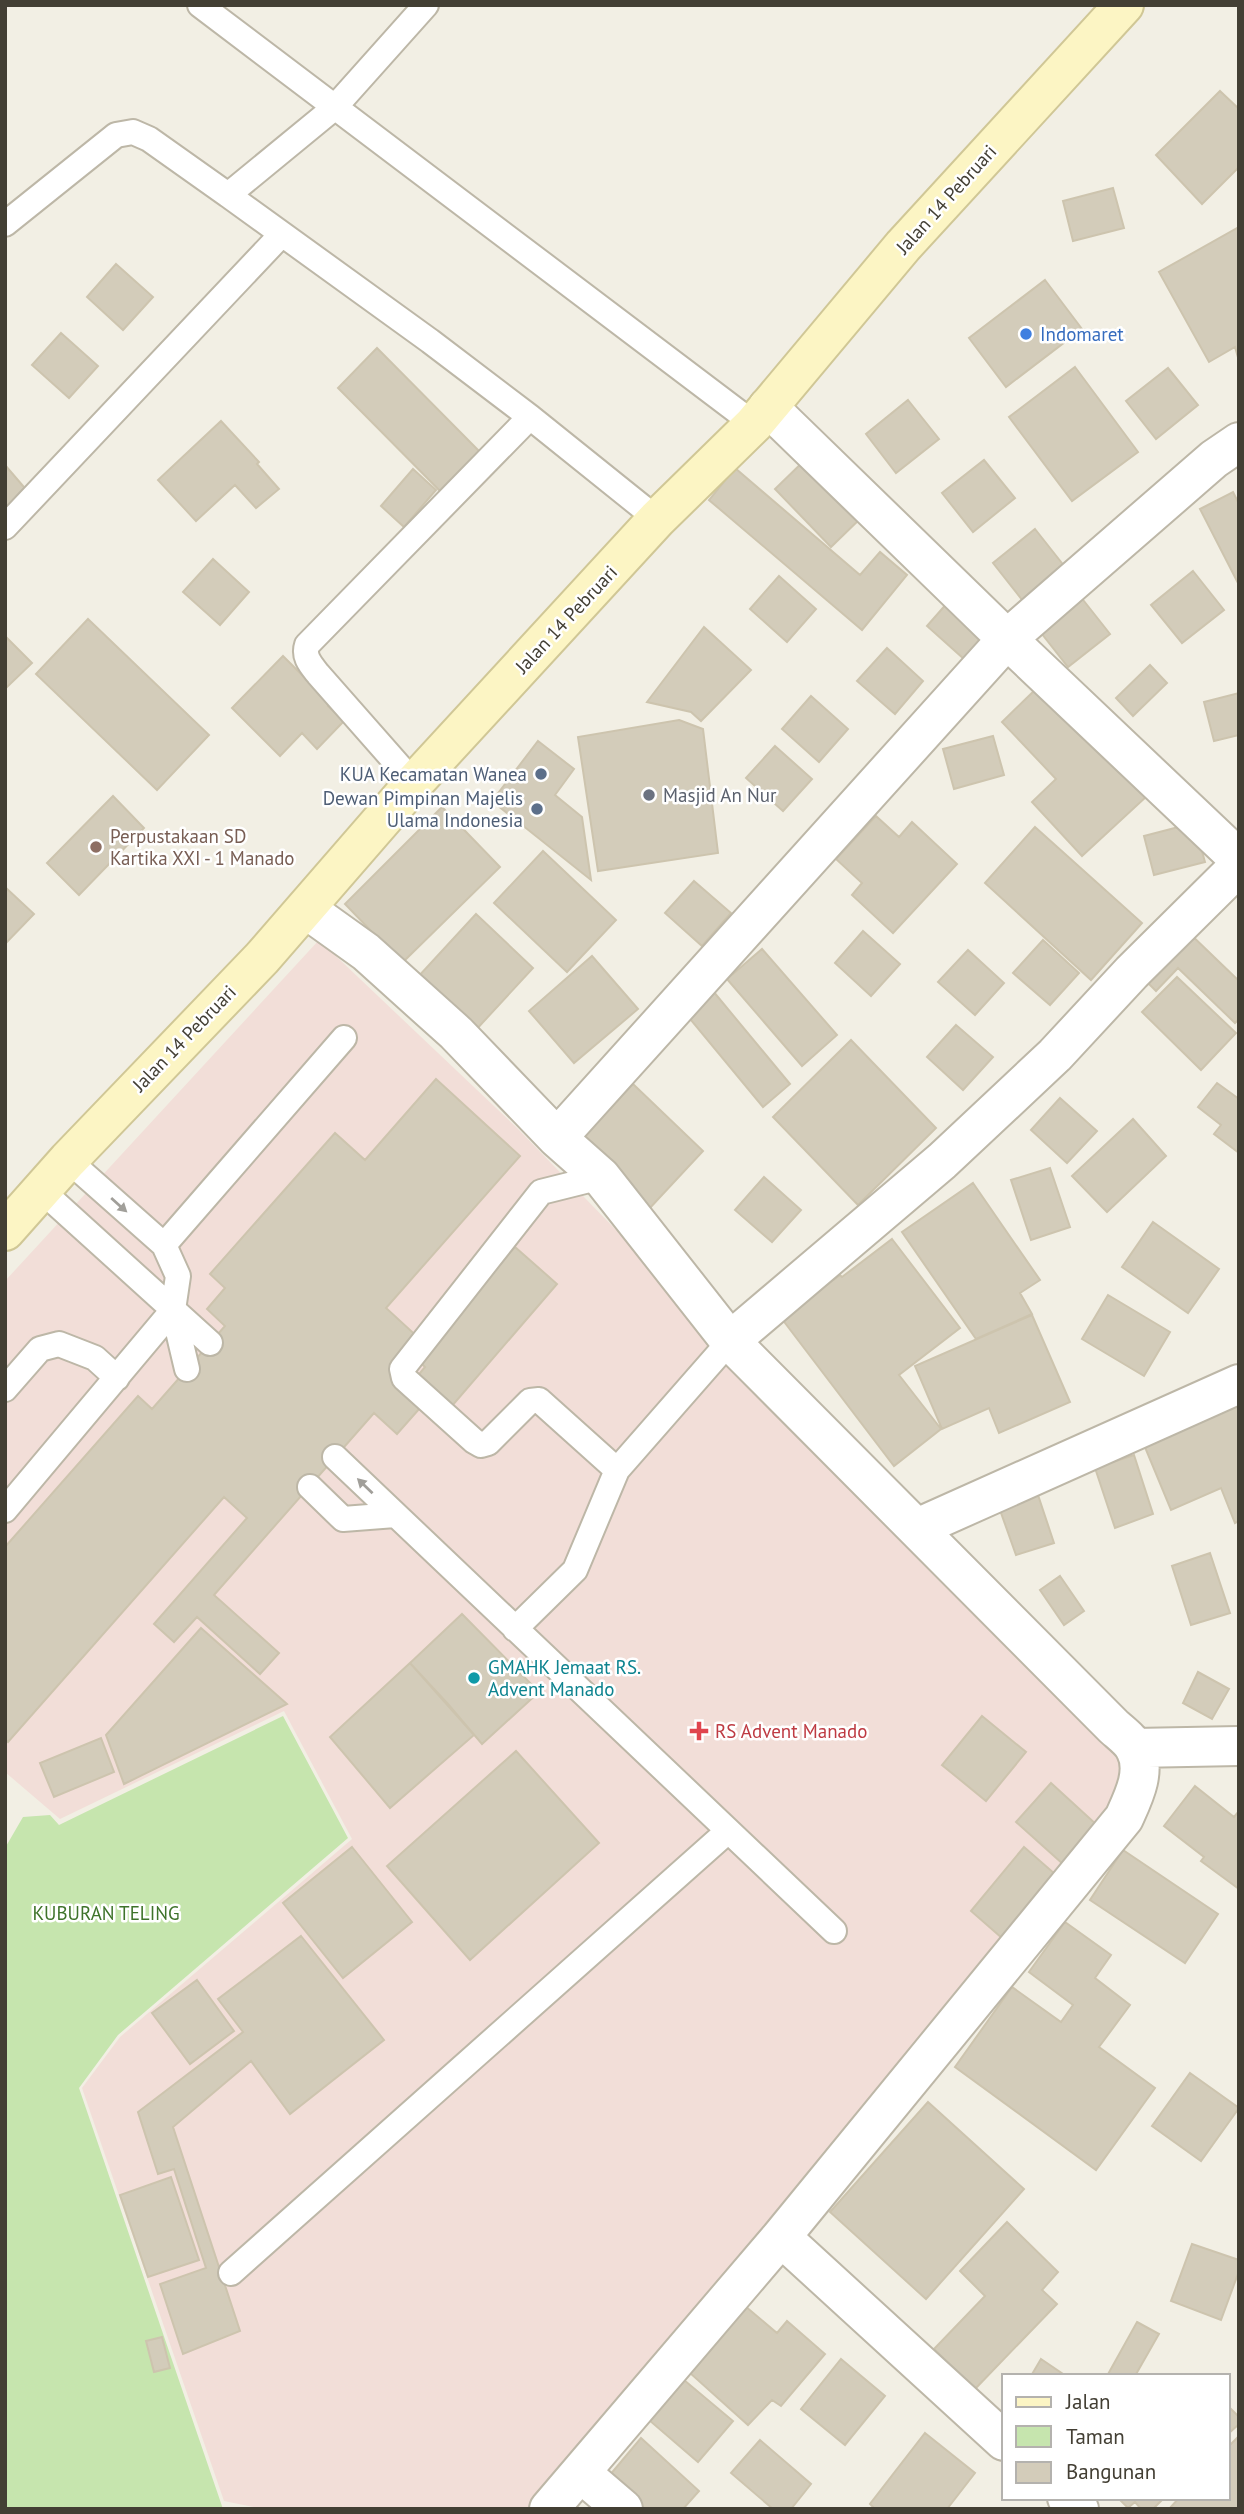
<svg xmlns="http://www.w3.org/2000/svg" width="1244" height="2514" font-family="'PT Sans',sans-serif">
<rect width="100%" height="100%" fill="#f2efe4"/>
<path fill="#f2ded8" d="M319,940L517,1128L1123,1752L1125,1798L533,2509H263L224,2501L82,2088L120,2037L352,1839L284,1711L60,1819L5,1772V1281Z"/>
<path fill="#c6e5ae" d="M283,1716L348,1838L118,2035L79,2088L223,2509H5V1848L23,1817L50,1815L59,1825Z"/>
<path fill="#d3ccba" stroke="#cdc4ae" stroke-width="2" d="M1220,91L1239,109V167L1202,204L1156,155Z
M1113,188L1124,228L1073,241L1063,201Z
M1239,227V361L1235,347L1209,362L1159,272Z
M116,264L153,297L123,330L87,297Z
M1045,280L1082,329L1006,387L969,338Z
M61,333L98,366L69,398L32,365Z
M377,348L484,456L445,496L338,388Z
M1075,367L1138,452L1072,501L1009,417Z
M1168,368L1198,405L1156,439L1126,401Z
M908,400L939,439L896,473L866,434Z
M221,421L259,462L257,464L279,489L256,508L235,485L196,521L158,480Z
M808,457L864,515L831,547L775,489Z
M984,460L1015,498L973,532L942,493Z
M5,465L29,493L5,514Z
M735,468L860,575L880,552L907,575L862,630L709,500Z
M413,469L436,490L404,527L381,506Z
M1233,492L1239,504V585L1200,509Z
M1035,529L1065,567L1023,601L993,563Z
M213,559L249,592L220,625L183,592Z
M1193,571L1224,610L1182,643L1151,605Z
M779,576L816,609L787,642L750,609Z
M956,593L993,626L964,659L927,626Z
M1080,596L1110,634L1068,667L1038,629Z
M88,619L209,735L157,790L36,674Z
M704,627L751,670L701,721L691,712L647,702Z
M5,636L32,663L5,689Z
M887,648L923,681L895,714L857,681Z
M283,656L330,703L328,706L344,721L317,749L302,733L280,756L232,708Z
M1150,665L1167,683L1133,716L1116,698Z
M1037,688L1092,746L1097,741L1147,796L1082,856L1032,802L1056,779L1002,722Z
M1239,693V735L1214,741L1204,702Z
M811,696L848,729L819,762L782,729Z
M679,720L703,729L718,853L598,871L578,737Z
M993,736L1004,775L954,789L943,749Z
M538,741L574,769L555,795L582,817L591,880L492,801Z
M775,746L812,779L783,811L746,778Z
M113,796L144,828L79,895L47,863Z
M442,807L500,867L402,963L345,904Z
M876,816L899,837L912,822L957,864L893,933L852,895L862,883L836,859Z
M1194,823L1205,862L1154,875L1144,836Z
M1035,827L1142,923L1091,980L985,883Z
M543,851L616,920L567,972L494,903Z
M694,881L731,913L702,946L665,913Z
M5,887L34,914L5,944Z
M476,914L533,968L474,1032L417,978Z
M1185,929L1239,981V1019L1235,1023L1178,968L1156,991L1143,978Z
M863,931L900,964L871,996L835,963Z
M1043,940L1079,973L1050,1005L1013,973Z
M762,949L837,1035L802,1066L727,979Z
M968,950L1004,983L975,1015L938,982Z
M592,956L638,1009L574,1063L529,1011Z
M1177,977L1236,1033L1201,1070L1142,1012Z
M713,991L790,1084L763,1107L686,1014Z
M956,1025L993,1057L963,1090L927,1057Z
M851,1040L936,1128L858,1205L773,1117Z
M436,1079L520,1156L386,1308L422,1341L395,1371L427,1400L397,1434L374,1413L214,1595L279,1653L260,1674L197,1617L174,1642L154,1624L247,1518L224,1497L8,1742L5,1739V1547L138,1396L152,1409L225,1326L207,1309L225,1288L210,1274L335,1133L365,1160Z
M1217,1083L1239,1099V1153L1214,1134L1221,1125L1198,1107Z
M633,1084L703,1151L648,1210L578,1143Z
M1060,1098L1097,1131L1067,1163L1031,1130Z
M1133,1119L1166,1156L1107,1212L1072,1176Z
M1050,1168L1070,1227L1031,1240L1011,1180Z
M764,1177L801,1210L772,1242L735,1210Z
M973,1183L1040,1280L1020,1293L1032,1314L976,1339L902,1232Z
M1153,1222L1219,1269L1188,1313L1122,1267Z
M892,1239L960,1328L899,1375L941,1429L894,1466L782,1319L840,1275L842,1277Z
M515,1247L557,1284L445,1414L411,1384L425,1367L417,1359Z
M1108,1295L1170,1332L1144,1376L1082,1339Z
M1032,1315L1070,1402L999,1433L989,1408L942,1429L915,1366Z
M1239,1398V1521L1235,1523L1221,1488L1171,1510L1142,1440Z
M1134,1455L1153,1514L1115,1528L1095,1468Z
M1034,1483L1054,1543L1016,1555L995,1496Z
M1210,1553L1230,1613L1191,1625L1172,1566Z
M1060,1576L1084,1611L1064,1625L1040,1590Z
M462,1614L539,1692L482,1744L448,1704L410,1663Z
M201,1628L287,1704L124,1784L106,1735Z
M410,1663L474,1735L390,1808L330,1737Z
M1198,1672L1229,1689L1212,1719L1183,1703Z
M982,1716L1026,1752L986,1801L942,1765Z
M101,1738L114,1772L54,1797L40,1763Z
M516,1751L599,1843L470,1960L387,1866Z
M1051,1783L1098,1826L1063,1864L1016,1822Z
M1195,1786L1234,1817L1239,1811V1889L1201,1861L1204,1857L1164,1826Z
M352,1847L412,1922L343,1978L283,1903Z
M1024,1847L1055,1874L1002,1938L971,1911Z
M1123,1850L1218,1914L1185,1963L1090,1900Z
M1065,1922L1111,1955L1095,1978L1130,2005L1099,2047L1155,2088L1096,2170L955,2067L1012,1987L1061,2022L1073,2005L1029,1972Z
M301,1936L384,2040L290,2114L251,2061L173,2127L240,2331L183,2354L160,2284L206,2268L174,2169L158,2174L138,2112L243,2032L218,1999Z
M197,1980L234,2031L190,2064L152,2013Z
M1190,2073L1239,2108L1201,2161L1152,2126Z
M928,2102L1024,2189L926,2299L830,2212Z
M171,2177L199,2260L148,2277L120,2195Z
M1007,2222L1058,2272L1042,2290L1057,2304L975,2389L934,2349L985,2296L960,2271Z
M1192,2244L1239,2260V2271L1221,2320L1171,2301Z
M745,2306L777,2333L787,2321L825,2354L781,2406L772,2400L748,2425L690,2373Z
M1137,2322L1159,2334L1135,2376H1107Z
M162,2337L170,2368L154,2372L146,2341Z
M841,2359L885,2396L845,2445L801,2409Z
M1041,2359L1066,2376H1031Z
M684,2380L733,2421L698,2462L649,2420Z
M1228,2406L1239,2417V2424L1228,2434Z
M925,2433L975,2473L947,2509H875L870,2504Z
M1239,2436V2509H1169L1179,2498H1228V2447Z
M641,2438L699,2491L683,2509H634L604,2482Z
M760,2440L811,2484L791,2509H773L731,2473Z
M1118,2498H1164L1153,2509H1141L1135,2502L1128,2508Z"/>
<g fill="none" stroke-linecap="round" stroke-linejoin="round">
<g stroke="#bdb7a7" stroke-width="28">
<path id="service" d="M200,5L754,424
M228,195L430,341L530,417L307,645C303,657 311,665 318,674L414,783
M5,224L116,135L133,132L149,139L228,195L334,108L426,5
M530,417L657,519
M5,527L281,235
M68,1160L164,1245L178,1276L173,1310L187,1369
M601,1177L541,1192L402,1369L404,1378L474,1441L481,1445L488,1443L530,1401L539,1400L617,1470L730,1341
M41,1190L210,1343
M164,1245L344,1038
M5,1389L40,1349L59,1344L95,1358L117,1378
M335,1457L834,1931
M310,1487L343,1519L395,1515
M5,1510L173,1310
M515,1629L575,1570L617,1470
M231,2273L728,1831"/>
</g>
<g stroke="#bdb7a7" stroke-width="42">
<path id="minor" d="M768,407L1007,639L1239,859
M306,909L366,952L456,1033L557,1138L601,1177L730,1341
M557,1138L1007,639L1214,459L1239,442
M917,1528L1239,1384
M1135,1748L1239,1746
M781,2237L1004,2441
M581,2473L623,2509
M1067,2498L1079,2509
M549,2509L781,2237L1124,1818C1133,1798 1147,1771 1135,1749C1131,1740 1119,1732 1112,1725L730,1341L942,1161L1055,1055L1132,972L1239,866"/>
</g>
<g stroke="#d0c796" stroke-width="42">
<path id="secondary" d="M5,1231L68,1160L262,958L414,783L657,519L754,424L903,246L1124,5"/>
</g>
<use href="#service" stroke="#fff" stroke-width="24"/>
<use href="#minor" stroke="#fff" stroke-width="38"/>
<use href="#secondary" stroke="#fcf5c4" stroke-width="38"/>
</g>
<defs><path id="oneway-solid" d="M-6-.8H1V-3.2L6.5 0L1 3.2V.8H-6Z" transform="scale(1.75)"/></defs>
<g fill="#a19f9a">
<use href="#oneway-solid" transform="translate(119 1205) rotate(42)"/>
<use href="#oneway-solid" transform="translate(365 1486) rotate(-136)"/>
</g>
<circle fill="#3f7fe0" stroke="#fff" stroke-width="2.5" cx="1026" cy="334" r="7"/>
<g fill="#5c6f8a" stroke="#fff" stroke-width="2.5">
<circle cx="541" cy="774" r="7"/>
<circle cx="537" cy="809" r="7"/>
</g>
<circle fill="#6b7280" stroke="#fff" stroke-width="2.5" cx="649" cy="795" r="7"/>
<circle fill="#8d6e63" stroke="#fff" stroke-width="2.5" cx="96" cy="847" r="7"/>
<circle fill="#0f9aa8" stroke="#fff" stroke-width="2.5" cx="474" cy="1678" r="7"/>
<path fill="#e0444e" stroke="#fff" stroke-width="2.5" d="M695.5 1720.5h7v7h7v7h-7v7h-7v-7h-7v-7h7z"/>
<g text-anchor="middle" stroke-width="5" stroke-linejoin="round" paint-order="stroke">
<g font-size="19" fill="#433f34" stroke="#fff">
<text transform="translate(946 199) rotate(-48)" y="7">Jalan 14 Pebruari</text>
<text transform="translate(566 619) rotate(-47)" y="7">Jalan 14 Pebruari</text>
<text transform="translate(184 1038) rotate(-46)" y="7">Jalan 14 Pebruari</text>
</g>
<g font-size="19" fill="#366cbe" stroke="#fff" text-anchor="start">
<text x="1040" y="341">Indomaret</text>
</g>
<g font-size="19" fill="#4e5e75" stroke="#fff" text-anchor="end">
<text x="527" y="781">KUA Kecamatan Wanea</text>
<text x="523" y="805">Dewan Pimpinan Majelis<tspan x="523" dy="22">Ulama Indonesia</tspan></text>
</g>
<g font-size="19" fill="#5b616d" stroke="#fff" text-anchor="start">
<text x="663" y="802">Masjid An Nur</text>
</g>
<g font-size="19" fill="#785e54" stroke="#fff" text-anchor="start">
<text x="110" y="843">Perpustakaan SD<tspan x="110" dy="22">Kartika XXI - 1 Manado</tspan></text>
</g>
<g font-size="19" fill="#0d838f" stroke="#fff" text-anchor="start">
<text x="488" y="1674">GMAHK Jemaat RS.<tspan x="488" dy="22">Advent Manado</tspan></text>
</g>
<g font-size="19" fill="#be3a42" stroke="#fff" text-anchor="start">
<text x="715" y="1738">RS Advent Manado</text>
</g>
<g font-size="19" fill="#3e732a" stroke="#fff">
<text x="106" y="1920">KUBURAN TELING</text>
</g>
</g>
<rect width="1244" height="2514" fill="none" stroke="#433f34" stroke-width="14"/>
<rect x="1002" y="2374" width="228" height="126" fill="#ffffff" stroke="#b4b2ae" stroke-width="2"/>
<rect x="1016" y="2397" width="35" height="10" fill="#fcf5c4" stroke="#b4b2ae" stroke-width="2"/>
<text x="1066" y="2409" font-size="21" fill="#433f34">Jalan</text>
<rect x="1016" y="2426" width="35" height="21" fill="#c6e5ae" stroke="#b4b2ae" stroke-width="2"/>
<text x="1066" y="2444" font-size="21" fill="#433f34">Taman</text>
<rect x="1016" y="2462" width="35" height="21" fill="#d3ccba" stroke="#b4b2ae" stroke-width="2"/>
<text x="1066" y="2479" font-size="21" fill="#433f34">Bangunan</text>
</svg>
